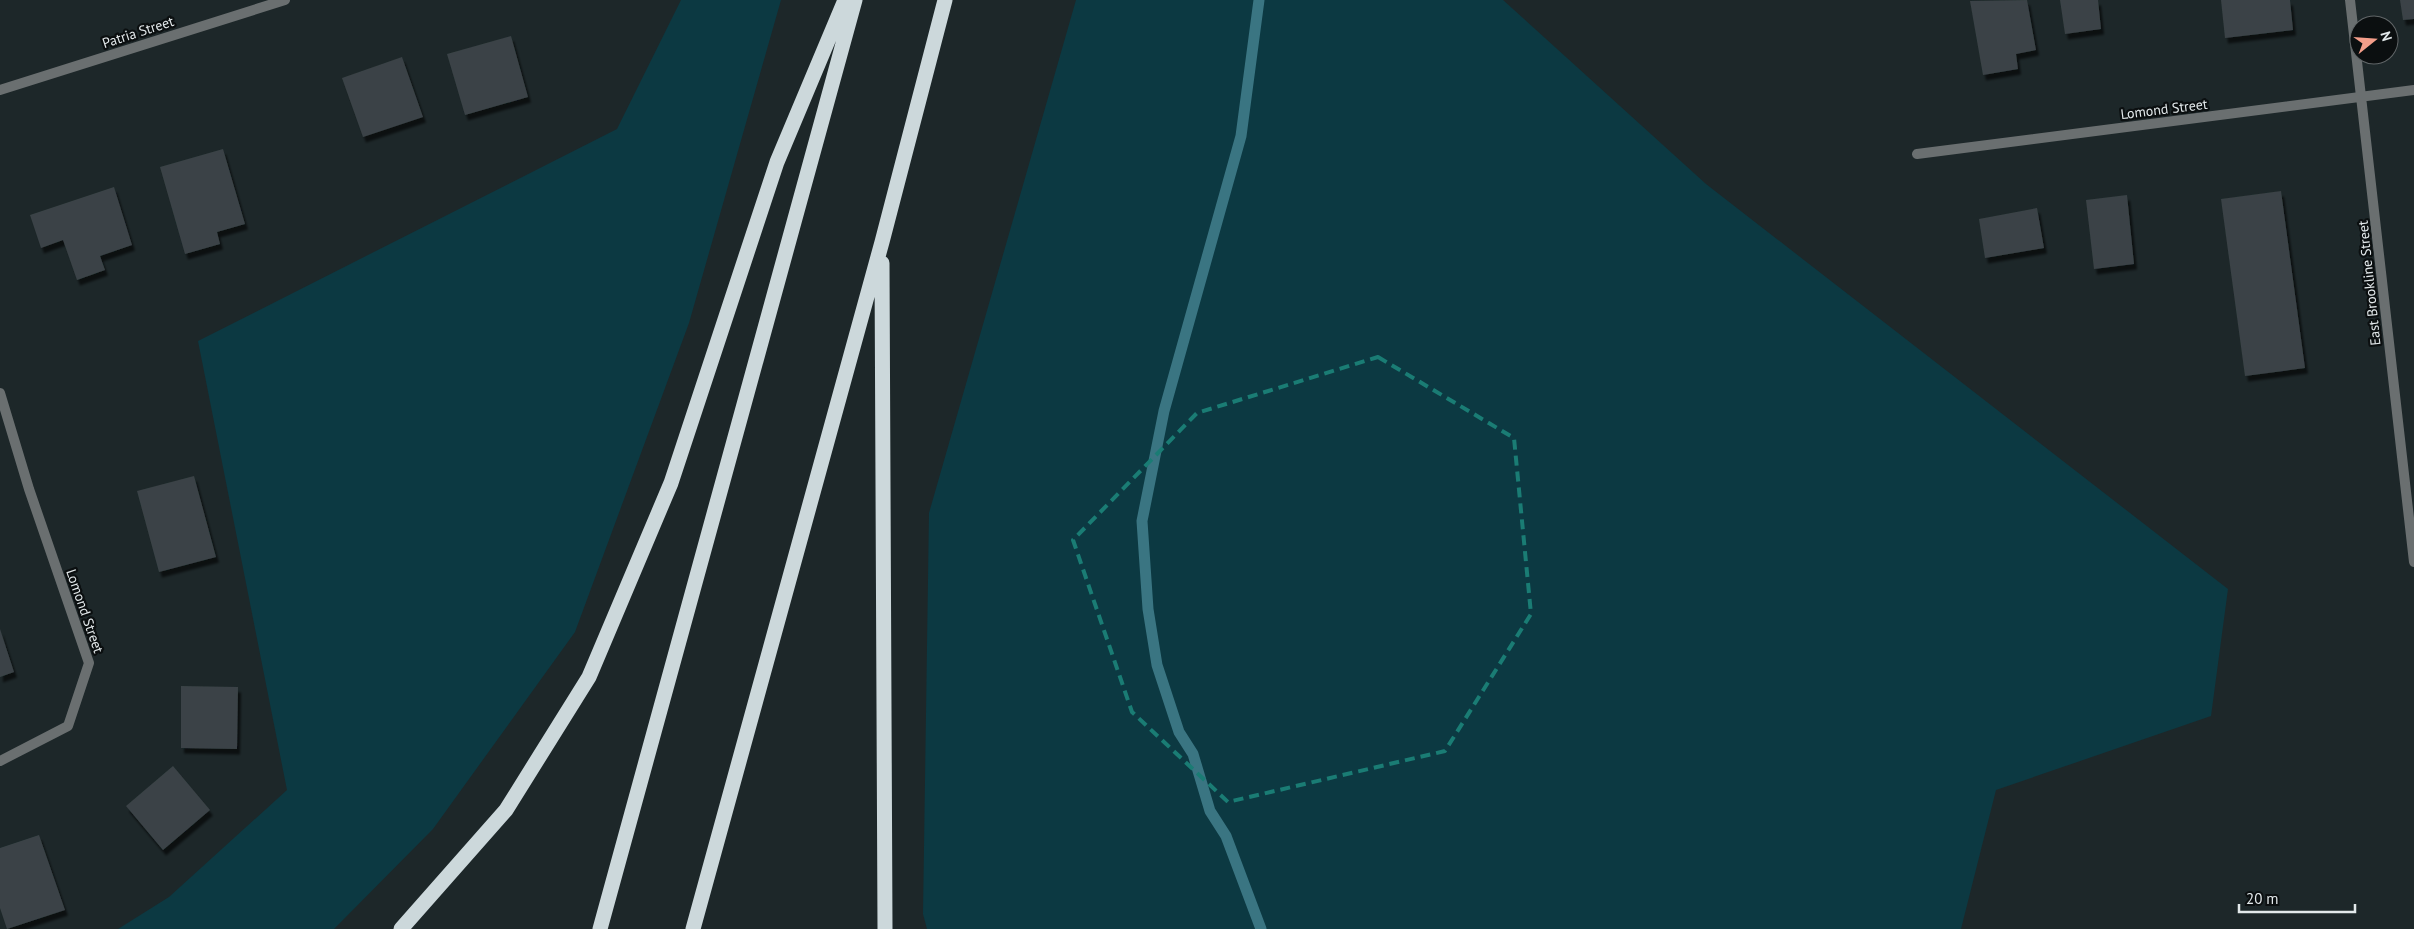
<svg xmlns="http://www.w3.org/2000/svg" width="2414" height="929" font-family="'PT Sans',sans-serif">
<defs>
<filter id="shadow"><feDropShadow dx="3" dy="5.5" stdDeviation="1" flood-color="#0009"/></filter>
</defs>
<rect width="100%" height="100%" fill="#1d2729"/>
<path fill="#0c3942" d="M681,0H781L689,323L575,632L433,829L334,929H118L169,897L287,790L198,341L617,129Z
M1076,0H1503L1706,184L2228,589L2211,716L1996,790L1961,929H927L923,914L929,513Z"/>
<g fill="none" stroke-linecap="round" stroke-linejoin="round">
<path stroke="#3a7582" stroke-width="11" d="M1259,0L1241,136L1164,411L1142,521L1148,609L1157,665L1179,732L1193,754L1210,811L1226,836L1261,929"/>
</g>
<path fill="#3a4346" filter="url(#shadow)" d="M2027,0L2036,50L2016,54L2018,69L1983,75L1970,1Z
M2060,0H2098L2101,29L2065,34Z
M2221,0H2290L2293,30L2225,38Z
M2400,0H2414V19L2403,20Z
M511,36L528,97L465,115L447,54Z
M402,57L423,117L363,137L342,78Z
M223,149L245,224L217,232L220,244L185,254L160,167Z
M114,187L132,245L100,256L105,270L77,280L63,240L41,248L30,215Z
M2281,191L2305,368L2245,376L2221,199Z
M2127,195L2134,264L2094,269L2086,200Z
M2037,208L2044,248L1985,258L1979,219Z
M194,476L216,557L159,572L137,491Z
M0,629L14,672L0,677Z
M181,686L238,687L237,749L181,748Z
M173,766L210,810L163,850L126,806Z
M39,835L65,910L7,929L0,908V848Z"/>
<g fill="none" stroke-linecap="round" stroke-linejoin="round">
<path stroke="#6a6f70" stroke-width="10" d="M2350,0L2414,562
M0,90L285,0
M1917,154L2414,90
M0,393L29,489L89,663L68,726L0,761"/>
<path stroke="#ccd8db" stroke-width="15" d="M882,263L885,929
M401,929L506,810L589,677L671,483L777,162L845,0
M600,929L855,0
M693,929L882,242L945,0"/>
</g>
<path fill="none" stroke="#1a7c74" stroke-width="4" stroke-dasharray="10 6" stroke-linejoin="round" d="M1378,357L1514,438L1531,614L1445,751L1228,802L1132,712L1073,540L1197,413Z"/>
<g text-anchor="middle" stroke-width="4.5" stroke-linejoin="round" paint-order="stroke">
<g font-size="14" fill="#e3e9eb" stroke="#0b0f10">
<text transform="translate(138 32) rotate(-18)" y="5">Patria Street</text>
<text transform="translate(2164 109) rotate(-7)" y="5">Lomond Street</text>
<text transform="translate(2369 283) rotate(-96)" y="5">East Brookline Street</text>
<text transform="translate(85 611) rotate(71)" y="5">Lomond Street</text>
</g>
</g>
<g transform="translate(2374 40) rotate(73)"><circle r="24" fill="#0b0f10" stroke="#616668"/>
<path d="M0-4L9 19L0 12L-9 19Z" fill="#f49e8a"/>
<text y="-8" font-size="14" font-weight="bold" text-anchor="middle" fill="#e3e9eb">N</text>
</g>
<path d="M2239 904v8h116v-8" fill="none" stroke="#e3e9eb" stroke-width="2.5"/>
<text x="2246" y="904" font-size="15" fill="#e3e9eb" stroke="#0b0f10" stroke-width="4" paint-order="stroke">20 m</text>
</svg>
